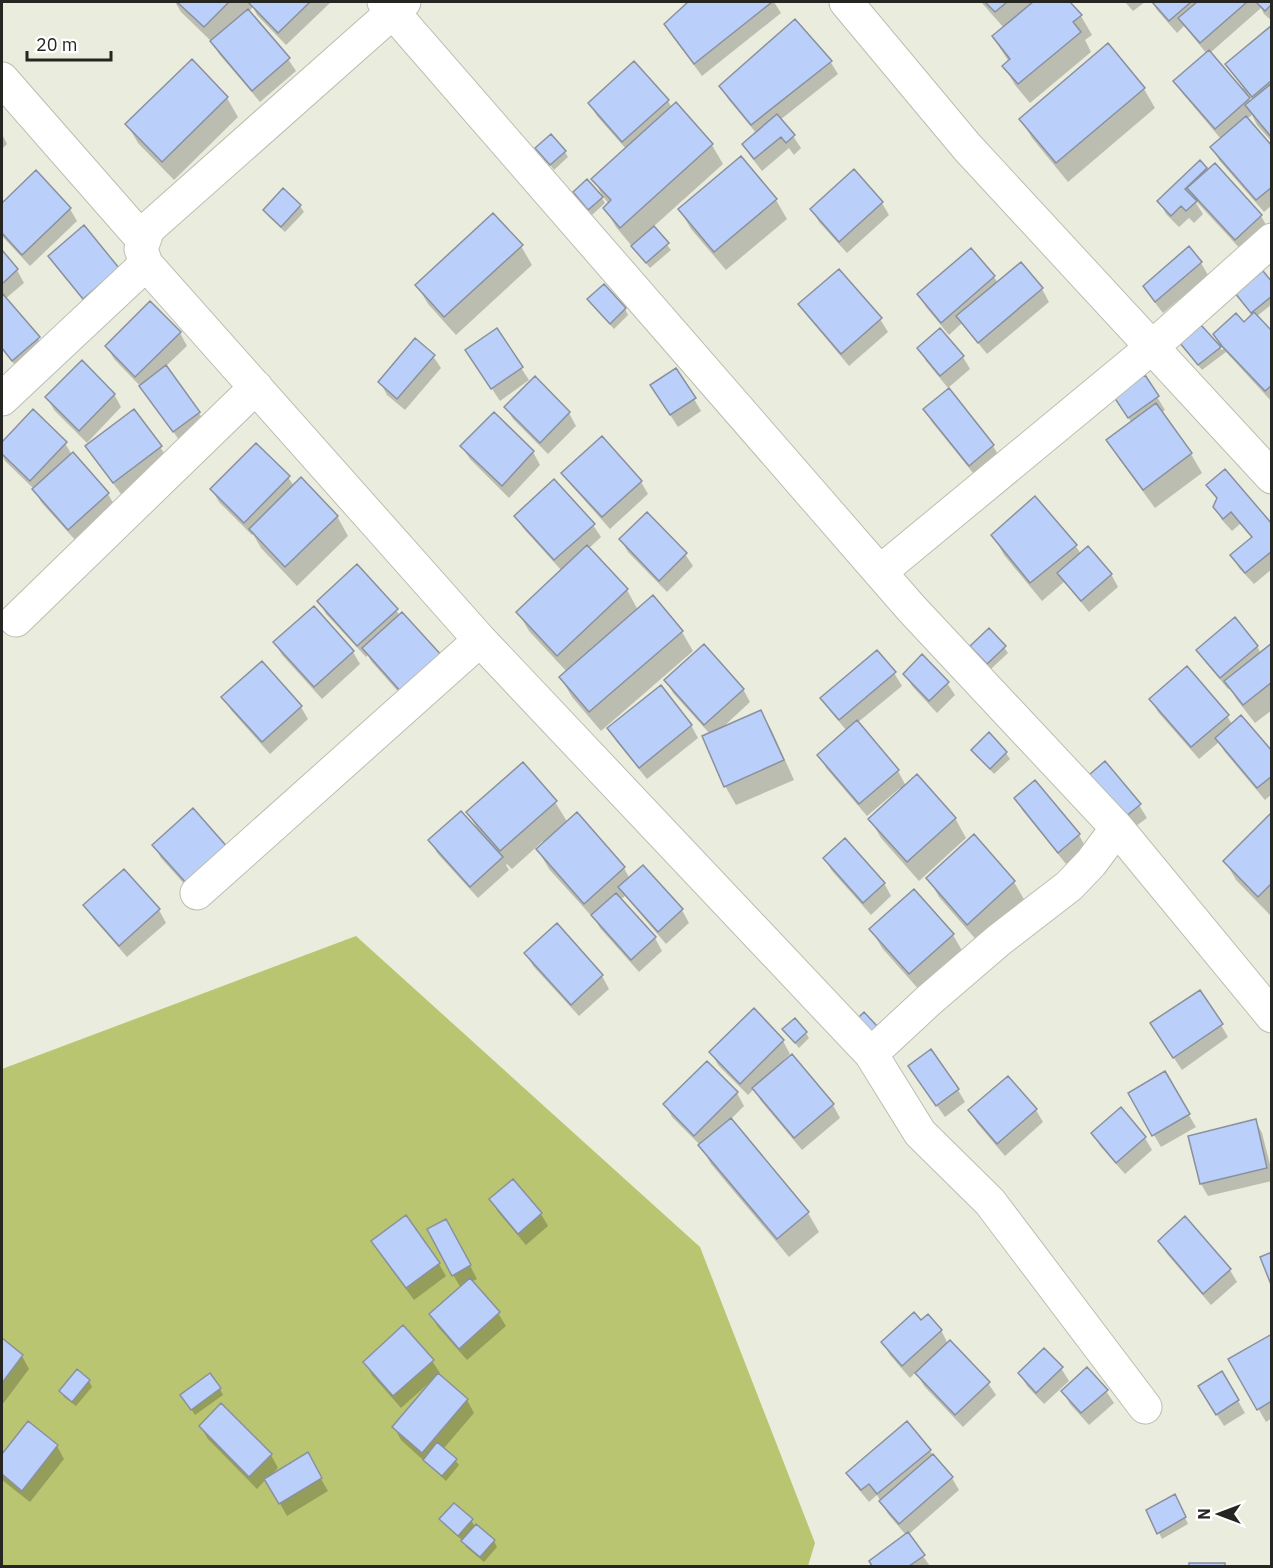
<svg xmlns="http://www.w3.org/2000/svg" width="1273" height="1568" font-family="'IBM Plex Sans',sans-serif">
<rect width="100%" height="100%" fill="#eaedde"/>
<path fill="#b9c571" d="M356,936L700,1247L815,1543L808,1566H2V1069Z"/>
<path fill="#0003" fill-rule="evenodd" d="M175,2H331L286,45L257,15L253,7L248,12L288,59L296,71L260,102L219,54L213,43L181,12Z
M690,2H774L781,13L702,76L673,37L666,24Z
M981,2H1069L1081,16L1092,35L1085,40L1091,52L1030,103L1015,85L1004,66L1009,62L993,37L1004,28Z
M1125,2H1145L1133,11Z
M1152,2H1272V21L1264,14L1261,8L1210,53L1241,90L1243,88L1235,77L1227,65L1272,27V142L1257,125L1252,115L1247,119L1272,148V205L1264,212L1219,160L1212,147L1221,139L1183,94L1175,81L1207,54L1184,26L1177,33L1157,10ZM1247,93L1253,100L1250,101Z
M191,61L227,98L238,117L174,180L138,143L127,124Z
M830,61L838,74L780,120L793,136L801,148L794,155L789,148L762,171L751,157L744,145L757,134L728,99L721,87Z
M1144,89L1155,108L1068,182L1032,138L1021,119Z
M668,101L672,108L712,145L723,164L653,227L671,250L650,268L616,227L605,208L609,204L604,198L593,179L626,149L597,116L589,103Z
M2,134L7,144L2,149Z
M537,148L565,152L568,157L554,170Z
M741,159L776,200L787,219L726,270L691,229L680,210Z
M1206,169L1261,216L1268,228L1243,252L1197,202L1196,203L1203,214L1194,223L1189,218L1179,227L1166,214L1159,201Z
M36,172L70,209L77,221L30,266L2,236V205Z
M283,190L300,206L304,212L285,232L268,216L264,210Z
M574,192L602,198L605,203L592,215Z
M882,203L889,215L847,253L819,222L812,209Z
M521,246L532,265L456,335L428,304L417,285Z
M2,252L17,270L24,283L5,299L38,338L46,351L21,372L2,350Z
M50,256L118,269L91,310L57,268Z
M1201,263L1208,275L1163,313L1152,299L1144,287Z
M1021,264L1042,289L1049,302L987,354L962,323L949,335L926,307L919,295L994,277L998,283Z
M1272,284V304L1256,317L1272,334V402L1226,352L1202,370L1185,349L1201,327L1222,350L1223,349L1215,334L1244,324L1253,315L1240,299Z
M604,286L625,309L628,315L614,329L592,305L589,299Z
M800,305L880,319L888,332L849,366L808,317Z
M496,330L529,380L500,401L467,351Z
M180,333L187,346L165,367L199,413L206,425L182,444L142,388L114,359L107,347Z
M919,348L963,357L970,369L948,388L926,361Z
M433,356L441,368L405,410L387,395L380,382Z
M1145,377L1165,410L1161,413L1191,454L1202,473L1155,508L1119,459L1108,440L1132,423L1123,410Z
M535,378L569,413L576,426L548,454L513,419L506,407Z
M114,394L121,407L87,443L54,410L47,397Z
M659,398L694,399L701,411L678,427Z
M925,409L993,446L1000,458L977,478L932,422Z
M33,411L65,443L72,455L108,494L115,506L76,541L41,502L34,489L5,461L2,455V444Z
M494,414L533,452L540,465L509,498L470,459L462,447Z
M87,447H160L168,459L121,494L95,459Z
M563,473L641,482L648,494L610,529L571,485Z
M288,477L294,486L337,516L348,536L297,586L261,548L253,534L252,535L219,502L212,490Z
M1208,485L1272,526V569L1254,584L1239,568L1232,555L1252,538L1240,524L1232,531L1222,520L1215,507L1218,501Z
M516,516L593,525L601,537L588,549L627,590L638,610L653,598L682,632L693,651L601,731L572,697L561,678L567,672L529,631L518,612L562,571L523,528Z
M993,535L1075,545L1081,554L1111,574L1118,587L1089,612L1064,582L1042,601L1004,555Z
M621,540L685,554L693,566L667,592L628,552Z
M319,601L396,610L400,616L410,705L371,661L368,655L366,657L326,614Z
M275,643L353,652L360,664L322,699L282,655Z
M1272,645V710L1255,723L1237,700L1230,688L1228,689L1206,663L1198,651L1257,646L1261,654Z
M971,646L1004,647L1008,653L991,669L975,652Z
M894,673L902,686L857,723L898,771L906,786L955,818L966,838L919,881L881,838L870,819L902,790L900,788L867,816L826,768L819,755L847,731L830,711L822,699Z
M905,674L947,683L955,695L937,713L912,686Z
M666,680L743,689L750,702L721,729L761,711L772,731L794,780L736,805L725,786L710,734L673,693Z
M223,698L301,707L308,719L270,754L231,710Z
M1151,699L1227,716L1232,724L1272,753V794L1265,800L1224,751L1219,742L1199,759L1158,712Z
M691,725L698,738L647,779L616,741L609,728Z
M989,735L1006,753L1010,759L994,774L977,756L973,750Z
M1105,763L1139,805L1147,818L1132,829Z
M1035,782L1079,835L1086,848L1066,864L1023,811L1015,798Z
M555,802L568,823L624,868L630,879L682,910L689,923L666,944L625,896L620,900L655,938L662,951L639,972L600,928L596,921L549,869L538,850L545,844L543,841L512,869L507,864L506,865L509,870L478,898L437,853L430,840L477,828L468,813Z
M193,810L196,897L161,858L154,845Z
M1272,815V913L1270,915L1236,880L1225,861Z
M974,837L1014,882L1025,901L979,943L939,897L928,878Z
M825,859L884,883L891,896L871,915L832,871Z
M124,871L159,910L166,923L127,957L93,918L85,905Z
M557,925L602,976L609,989L579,1016L533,966L526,953Z
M871,929L953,935L964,954L921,992L882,948Z
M754,1010L783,1041L790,1054L784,1060L786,1062L792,1056L833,1105L840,1118L802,1150L761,1101L754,1089L748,1095L718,1065L711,1052Z
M1221,1025L1228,1037L1182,1070L1159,1036Z
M784,1030L806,1033L809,1038L799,1048Z
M707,1063L737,1093L744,1106L730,1120L808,1213L819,1232L789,1257L711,1164L701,1146L672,1117L665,1104Z
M1164,1074L1196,1127L1161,1147L1130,1094Z
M918,1079L958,1090L965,1102L945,1117Z
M1036,1110L1043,1122L1005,1156L977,1123L970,1111Z
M1255,1120L1262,1133L1272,1172V1181L1208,1196L1201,1184Z
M1093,1133L1145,1138L1152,1150L1125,1174L1100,1146Z
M491,1199L541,1214L548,1226L526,1245L498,1212Z
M405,1218L439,1264L446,1276L414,1300L380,1254L373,1242Z
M453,1233L477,1279L471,1282L498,1313L506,1326L467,1360L438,1327L430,1314L461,1288L453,1275Z
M1159,1241L1230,1270L1237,1282L1211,1305L1167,1254Z
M921,1322L941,1330L948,1344L988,1383L996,1395L963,1427L924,1386L916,1372L910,1378L890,1355L883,1342Z
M1272,1335V1418L1266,1422L1230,1360Z
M2,1340L22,1356L29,1369L2,1405Z
M432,1361L440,1373L438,1375L467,1400L474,1413L444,1448L455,1460L459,1465L446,1481L401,1440L394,1427L432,1383L430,1382L401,1408L372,1375L365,1362Z
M1061,1368L1069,1381L1044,1404L1027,1386L1020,1374Z
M1222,1373L1245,1413L1224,1426L1207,1399Z
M89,1381L92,1387L76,1406L64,1397L61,1391Z
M220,1389L223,1395L195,1415L186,1401Z
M1063,1391H1106L1114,1403L1089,1425L1070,1404Z
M28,1423L57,1446L64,1459L30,1502L2,1480V1457Z
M200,1426L271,1455L278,1468L271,1475L307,1455L328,1491L287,1516L266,1479L257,1489L208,1439Z
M930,1451L952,1478L959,1490L908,1535L930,1566H873L871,1562L906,1535L888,1514L877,1495L869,1502L855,1485L848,1473Z
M1178,1502L1188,1524L1162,1539L1148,1510Z
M441,1520H471L475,1527L494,1541L497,1547L484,1562L466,1547L463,1541L445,1525Z"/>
<path fill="#bad0fb" stroke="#8a909d" stroke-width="1.5" d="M177,2H229L204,27Z
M248,2H310L278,33Z
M688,2H772L694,64L664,24Z
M985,2H1007L995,12Z
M1033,2H1070L1082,15L1073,22L1081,32L1018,84L1002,66L1010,59L992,36Z
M1152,2H1191L1169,21Z
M1197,2H1247L1200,43L1178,18Z
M1256,2H1272V4L1265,11Z
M248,9L290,58L252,91L210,41Z
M795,19L832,61L751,125L719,86Z
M1272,25V80L1252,97L1225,64Z
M1108,43L1145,88L1056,163L1019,119Z
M1209,50L1250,98L1215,129L1173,81Z
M192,59L228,97L162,162L125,124Z
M634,61L669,100L622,142L588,103Z
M1272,83V138L1245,105Z
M676,102L713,144L620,228L603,208L611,200L591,179Z
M777,114L795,135L786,143L781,137L754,159L742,144Z
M1246,116L1272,146V187L1256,200L1210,147Z
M551,134L566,151L550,165L535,148Z
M741,156L777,199L714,252L678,209Z
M1200,160L1207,168L1185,189L1197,201L1186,211L1181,206L1171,216L1157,201Z
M1215,163L1262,215L1235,240L1187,188Z
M854,169L883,202L839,242L810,209Z
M36,170L71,208L22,255L2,233V203Z
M587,179L603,197L588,210L573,192Z
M283,188L301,205L281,227L263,210Z
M493,213L523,245L444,317L415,285Z
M84,225L119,268L83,299L48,256Z
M654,226L669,243L646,263L631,246Z
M1189,246L1202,262L1155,302L1143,286Z
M971,248L995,276L941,323L917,294Z
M2,250L18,269L2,284Z
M1021,262L1043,288L978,343L956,316Z
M839,269L882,318L841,354L798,304Z
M1263,271L1272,282V296L1251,313L1235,293Z
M604,284L626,308L610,324L587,299Z
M2,293L40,337L12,361L2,348Z
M150,301L181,332L135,377L105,346Z
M1254,312L1272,331V385L1265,391L1222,346L1213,334L1236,313L1244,322Z
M1201,325L1221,347L1198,365L1180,343Z
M497,328L523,367L491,389L465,350Z
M940,328L964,356L940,376L917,348Z
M415,338L435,355L397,399L378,382Z
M82,360L115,394L79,431L45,397Z
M166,365L200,412L173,432L139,386Z
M676,368L696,398L670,415L650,385Z
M1145,375L1159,396L1128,418L1114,397Z
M535,376L570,412L540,443L504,407Z
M949,388L994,445L969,466L923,409Z
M1156,403L1192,453L1143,490L1106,440Z
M33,409L67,442L30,481L2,454V442Z
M134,409L162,446L113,483L85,446Z
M494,412L534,451L502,486L460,446Z
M602,436L642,481L602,517L561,473Z
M256,443L290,476L244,523L210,489Z
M73,452L109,493L68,530L32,489Z
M1225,469L1272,524V551L1245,573L1230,555L1252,537L1231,512L1223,519L1213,507L1217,498L1206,485Z
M301,477L338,516L285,567L249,529Z
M554,479L595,524L554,560L514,516Z
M1035,496L1077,545L1030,583L991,535Z
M647,512L687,553L659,581L619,539Z
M587,545L628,589L557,656L516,612Z
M1088,546L1112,574L1081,601L1057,573Z
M357,564L398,609L357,646L317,601Z
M653,595L683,631L589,712L559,677Z
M314,606L354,651L314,687L273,642Z
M402,612L443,657L402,693L362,648Z
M1235,617L1258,646L1220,678L1196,650Z
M989,628L1006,646L987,664L970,646Z
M1272,643V682L1243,705L1224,681Z
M704,644L744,689L704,725L664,680Z
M877,650L896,672L839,720L820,698Z
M922,654L949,682L929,701L903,674Z
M262,661L302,706L262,742L221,697Z
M1187,666L1229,715L1191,747L1149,699Z
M661,685L692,725L639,768L607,728Z
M761,710L784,760L724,787L702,736Z
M1241,715L1272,751V776L1257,788L1215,738Z
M857,720L899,770L859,804L817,755Z
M989,732L1007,752L990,769L971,750Z
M1105,761L1141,804L1124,818L1089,775Z
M523,762L557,801L500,851L466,812Z
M917,774L956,818L907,862L868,819Z
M1035,780L1080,834L1058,853L1014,798Z
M193,808L229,849L188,885L152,845Z
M461,811L503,857L470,887L428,840Z
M577,812L625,867L584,904L536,849Z
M1272,812V883L1258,897L1223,861Z
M974,834L1015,881L967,925L926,878Z
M845,838L885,883L863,903L823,858Z
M643,865L683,909L658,932L618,887Z
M124,869L160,909L119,946L83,905Z
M914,889L954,934L909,974L869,929Z
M616,893L656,937L631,960L591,915Z
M557,923L603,975L571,1005L524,953Z
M1200,990L1223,1024L1173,1058L1150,1023Z
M754,1008L784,1040L740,1084L709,1052Z
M864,1012L877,1026L865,1038L852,1024Z
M795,1018L807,1032L795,1043L782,1029Z
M931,1049L959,1089L936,1106L908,1066Z
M792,1054L834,1104L794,1138L752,1088Z
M707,1061L738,1092L694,1136L663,1104Z
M1165,1071L1190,1114L1152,1136L1128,1093Z
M1008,1076L1037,1109L997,1144L968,1110Z
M1121,1107L1146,1137L1116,1163L1091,1133Z
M731,1118L809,1212L777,1239L698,1145Z
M1256,1119L1267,1168L1200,1184L1188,1136Z
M513,1179L542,1213L518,1234L489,1199Z
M406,1215L440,1263L406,1288L371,1241Z
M1185,1216L1231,1269L1203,1294L1158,1241Z
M446,1219L471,1265L452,1276L427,1229Z
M1272,1252V1287L1260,1257Z
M470,1278L500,1312L459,1349L429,1314Z
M914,1312L921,1320L928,1314L942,1330L902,1366L881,1342Z
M403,1325L434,1360L393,1396L363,1362Z
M1272,1334V1401L1257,1410L1228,1359Z
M2,1338L23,1355L2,1383Z
M950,1340L990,1382L955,1415L915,1373Z
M1044,1348L1063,1367L1036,1393L1018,1373Z
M1087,1367L1108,1390L1081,1413L1061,1391Z
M77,1369L90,1380L72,1402L59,1391Z
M1222,1371L1239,1400L1216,1415L1198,1386Z
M210,1373L221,1388L191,1410L180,1395Z
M438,1373L468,1399L422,1453L392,1427Z
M221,1403L272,1454L249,1477L199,1426Z
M28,1421L58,1445L22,1491L2,1474V1454Z
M907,1421L931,1450L877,1494L869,1484L861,1490L846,1473Z
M437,1442L457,1459L442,1476L423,1460Z
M308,1452L322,1478L279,1504L264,1479Z
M933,1454L953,1477L899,1524L879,1501Z
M1175,1494L1186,1517L1157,1534L1146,1510Z
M454,1503L473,1519L458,1536L439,1519Z
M476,1524L495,1540L480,1557L461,1541Z
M908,1532L925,1555L909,1566H872L869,1561Z
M1189,1563H1225V1566H1189Z"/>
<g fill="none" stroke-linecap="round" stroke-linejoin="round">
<g stroke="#bbbeb0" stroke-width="35">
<path id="minor" d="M384,2L911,608L1117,828L1272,1016
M404,2L148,229L141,249L146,264L480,640L871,1054
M846,2L967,147L1272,477
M2,79L143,240
M2,399L146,264
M880,572L1151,348L1272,240
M16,620L256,387
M1117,828L1091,863L1069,886L999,940L928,1001L871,1054L920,1133L990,1202L1145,1407
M197,893L480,640"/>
</g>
<use href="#minor" stroke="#fff" stroke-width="33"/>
</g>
<rect width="1273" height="1568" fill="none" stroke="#252621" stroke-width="6"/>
<g transform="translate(1219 1514) rotate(270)" stroke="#ffffff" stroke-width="4.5" paint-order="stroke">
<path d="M0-4.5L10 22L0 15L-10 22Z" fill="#252621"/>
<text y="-9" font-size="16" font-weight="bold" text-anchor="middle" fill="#252621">N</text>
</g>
<path d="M27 51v9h84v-9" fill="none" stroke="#252621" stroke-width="3"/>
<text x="36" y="51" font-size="18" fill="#252621" stroke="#ffffff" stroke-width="4.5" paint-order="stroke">20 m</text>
</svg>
